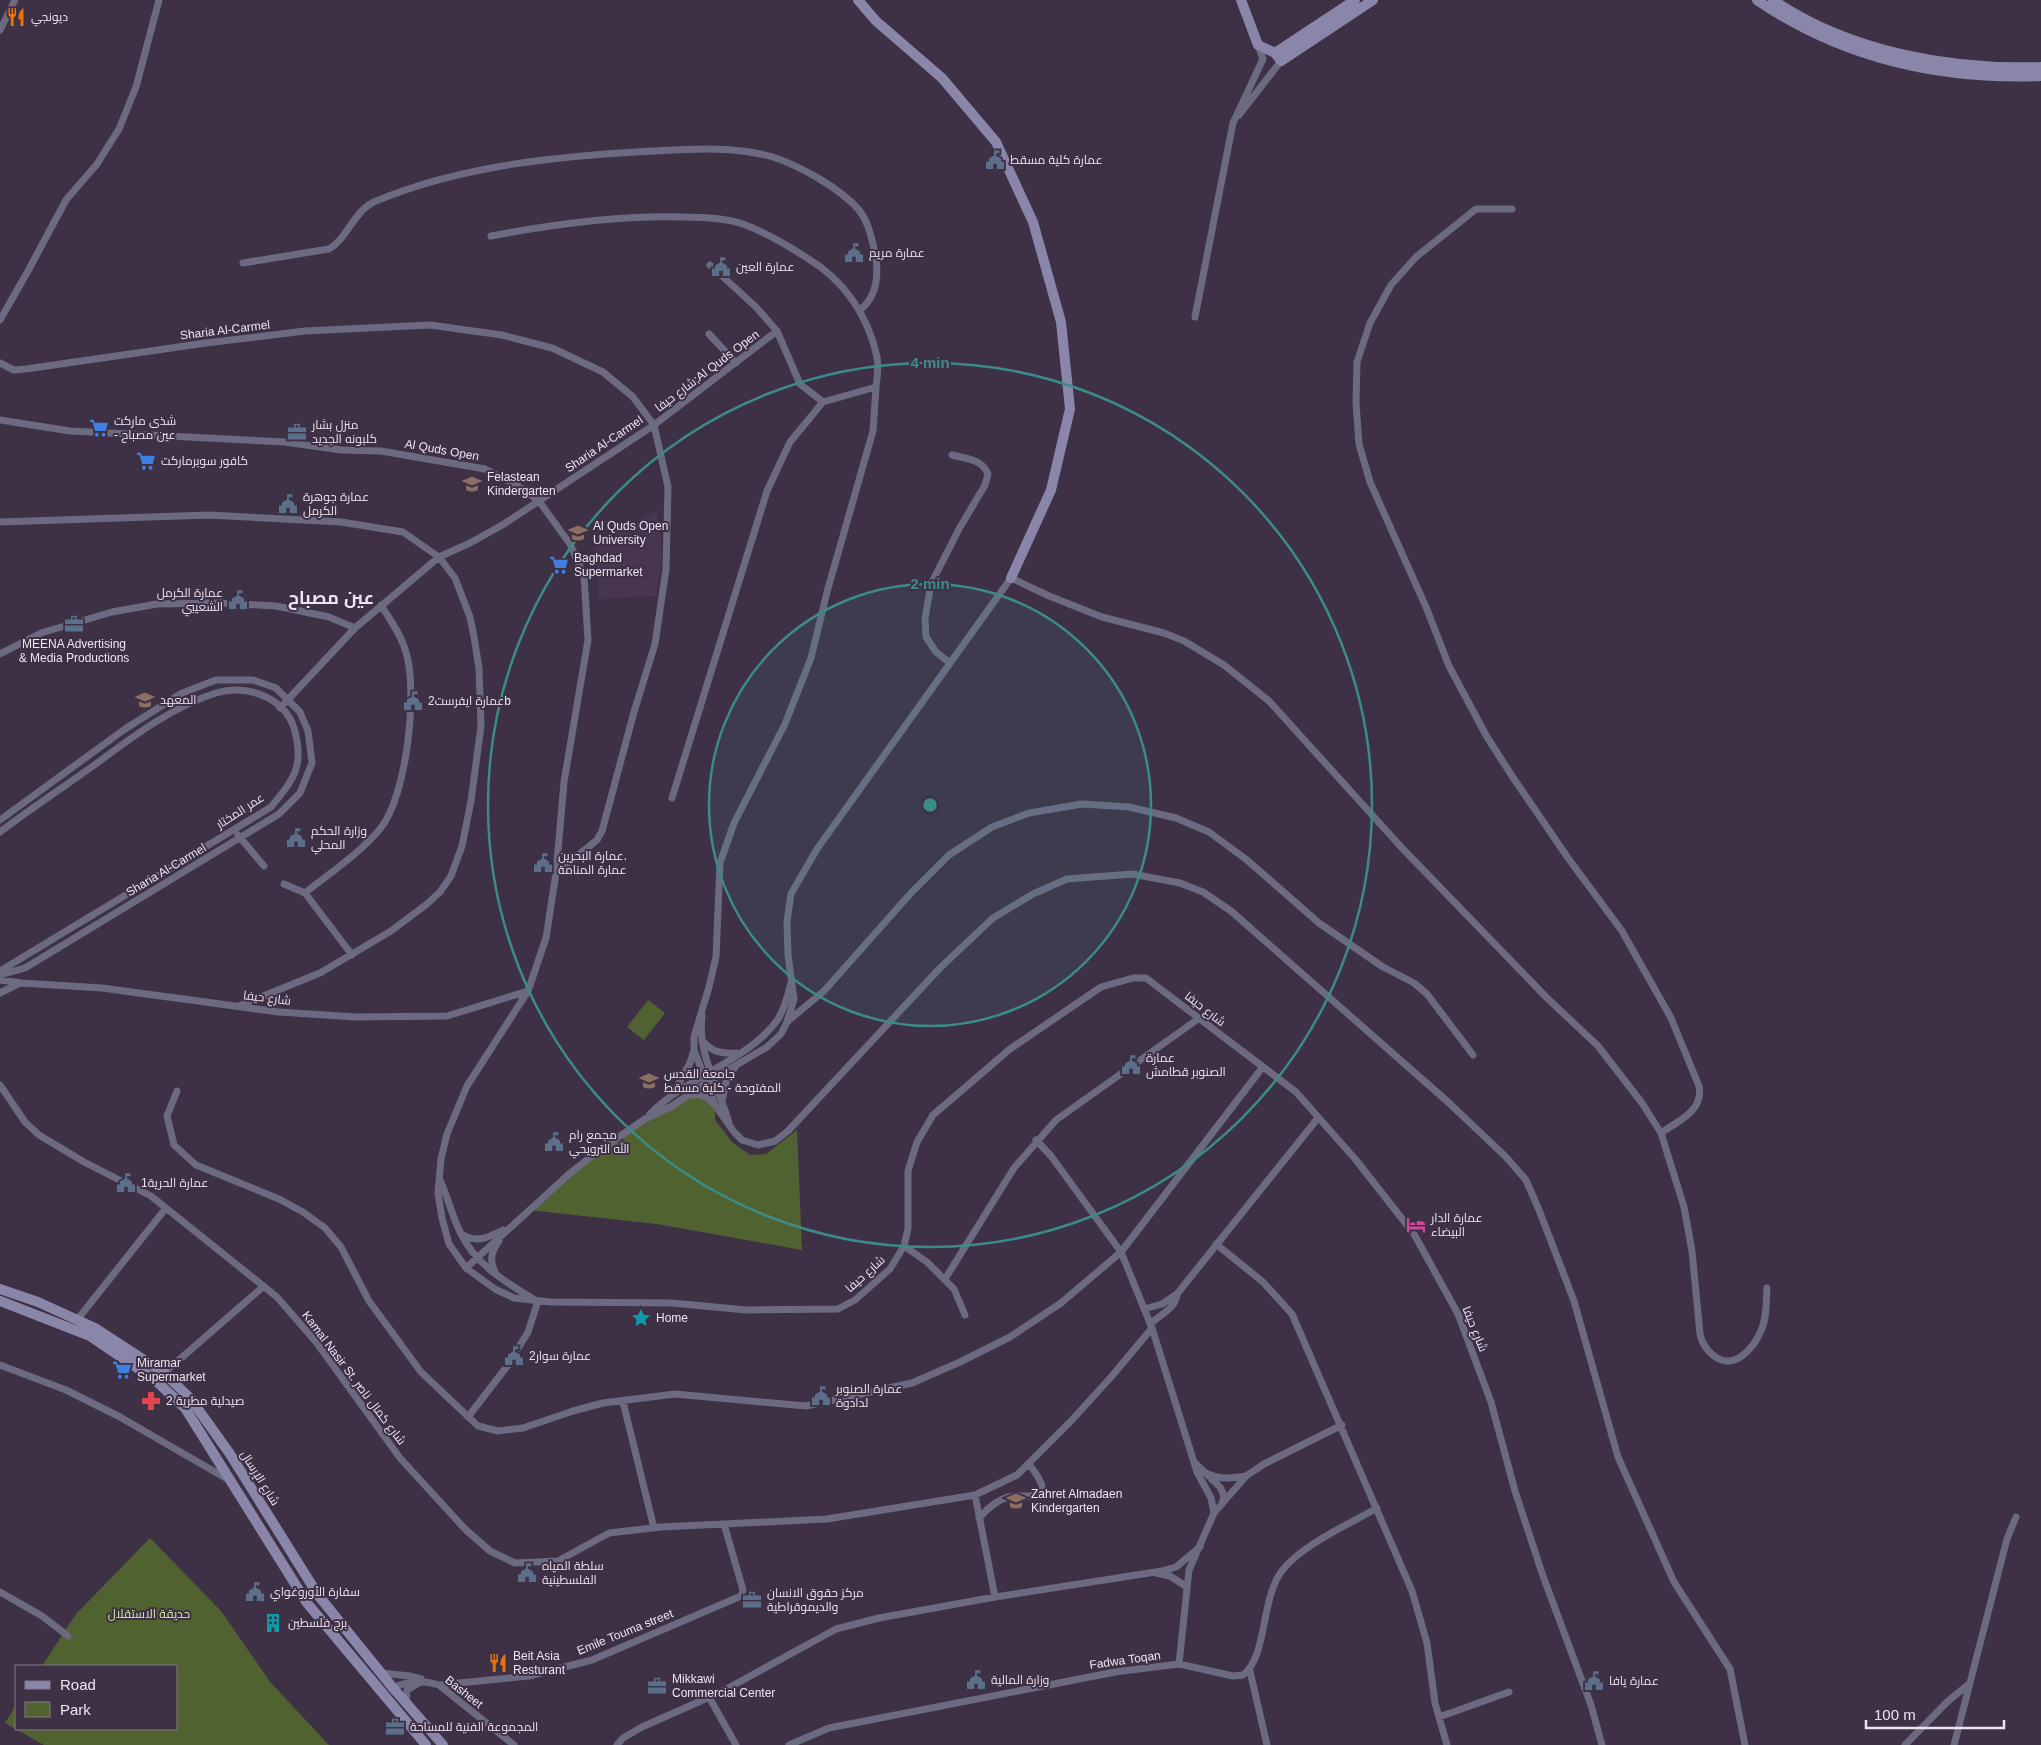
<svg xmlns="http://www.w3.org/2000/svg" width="2041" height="1745" font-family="Helvetica,Cairo,sans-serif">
<rect width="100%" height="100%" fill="#3e3045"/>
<path fill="#483651" d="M658,509L662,560L656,596L599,599L594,548Z"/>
<path fill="#50622f" d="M648,1000L665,1013L644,1040L627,1027Z
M685,1096L711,1100L715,1105V1120L732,1142L750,1155L766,1154L797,1130L802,1250L657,1224L528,1210L581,1164Z
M150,1538L221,1611L271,1683L329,1745H44L5,1723L16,1705V1729H176V1666H42L76,1614Z"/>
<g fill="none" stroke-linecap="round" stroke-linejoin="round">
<path stroke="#6c6a81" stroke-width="7" d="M0,30L15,0
M1239,115L1281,61
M1512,209H1476L1416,257L1391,285L1370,323L1357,362L1356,403L1359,444L1370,482L1426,607L1449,666L1487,737L1514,779L1568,858L1622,931L1671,1018L1699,1086C1704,1111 1678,1121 1661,1133
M491,236C554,224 619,215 683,217C702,217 725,218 743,224C765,232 787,245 807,258C844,280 868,315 877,357C879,366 877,378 876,387L823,402L800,384L777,331L654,425L668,487L666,569L655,644L634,712L602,831L597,840L556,873
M243,263L329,249C348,238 354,210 376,201C462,165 560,156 653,151C692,149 735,146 773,157C800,166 840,188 859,210C867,220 870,232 873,244C879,267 880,294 860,310
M710,265L756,307L777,331
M1195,317L1233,123L1263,59L1258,45
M0,320L28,271L66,200L97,164L119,129L136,87L159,0
M709,334L736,363
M0,363L14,370L26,369L206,343L305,331L430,325L502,335L552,348L603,372L633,397L654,425L504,524L470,543L439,557L355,628L280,708
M876,387L873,431L827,592L811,658L785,724L734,823L720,863L716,957L709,987L694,1037V1050L715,1105L734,1132L742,1140L758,1145L775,1141L788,1131L940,968L993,918L1033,894L1067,879L1132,874L1180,883L1203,892L1231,911L1448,1102L1506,1157L1526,1180L1539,1210L1574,1301L1618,1457L1674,1582L1730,1669L1745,1745
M0,420L70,431L285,442L341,450L381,451L485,469L518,486L539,501L570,544L584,576L588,640L564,782L556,873L546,938L528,991L467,1086L447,1134L441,1159L438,1193L442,1218L449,1244L466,1268L495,1289L514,1298L550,1302L672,1303L746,1310L838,1309L855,1300L890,1269L904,1246L908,1229V1171L917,1142L933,1115L1010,1049L1101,987L1133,978H1146L1296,1092L1356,1160L1414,1234L1458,1314L1491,1402L1515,1491L1543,1576L1591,1705L1602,1745
M0,522L209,515L341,522L403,532L439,557L455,578L470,617L474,637L479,668L481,726L471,801L462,846L451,876L440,892L427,904L391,931L320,973L239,1006
M0,654L41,633L112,612L157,604L220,603L276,606L329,617L355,628
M950,663L936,652L926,637L925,619L931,584L959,529L985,485L988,474C982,459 967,459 952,455
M672,798L767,491L790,442L823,402
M0,820L125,729L182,693L216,680H253L276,688L300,712L308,731L312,763L300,793L279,814L25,968L0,975
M0,832C30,809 62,788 93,766C131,738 171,707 216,693C247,684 284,697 294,728C305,766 294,779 271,807L0,971
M238,835L264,866
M284,884L305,893L352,955
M305,893C330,873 359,854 380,829C407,797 418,691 406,652C401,634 390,620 381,605
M0,980L21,983L102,988L279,1012L356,1017L447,1016L528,991
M0,993L20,983
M702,1016C697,1054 719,1087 729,1123
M788,1021L824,991L911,893L949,855L992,827L1029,813L1082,804L1129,807L1176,818L1209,832L1247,860L1319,923L1383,967L1414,983L1427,994L1473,1055
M702,1040C711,1052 722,1054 736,1053
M0,1085L25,1122L39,1135L84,1162L151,1196L277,1297L316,1342L400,1458L465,1529L490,1551L515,1563L558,1561L609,1533L661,1527L827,1519L975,1495L1017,1475L1071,1421L1112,1376L1152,1328
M177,1091L167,1116L174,1145L196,1165L279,1199L303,1212L325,1228L341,1247L369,1301L421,1372L478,1426L498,1431L523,1428L573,1411L603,1403L675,1394L806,1406L912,1383L960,1362L1010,1337L1061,1303L1121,1252L1262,1068
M674,1092L690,1063L694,1050
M691,1095C700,1093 707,1097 714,1104
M722,1101L726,1082L735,1067
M650,1114C686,1077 750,1060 778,1019C785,1008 788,995 791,983
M1036,1140L1051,1156L1121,1252L1152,1328L1197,1472L1211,1498L1214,1513
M440,1180C448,1197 452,1217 461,1234C476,1265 507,1283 535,1300
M462,1234C476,1244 489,1237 503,1230
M1216,1244L1263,1282L1292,1314L1412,1591L1427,1643L1435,1703L1447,1745
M904,1246L927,1262L954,1289L965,1315
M466,1268L569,1174L597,1152L645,1119L672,1106L706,1083L767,1047L781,1034L787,1022L794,999L788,955L787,921L791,894L817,849L1011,578L1049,596L1102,617L1164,633L1184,641L1224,665L1269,701L1402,848L1546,997L1598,1046L1642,1103L1661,1133L1684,1207L1692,1251L1700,1334C1702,1344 1706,1350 1714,1356C1734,1371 1753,1349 1761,1331C1767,1318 1766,1302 1767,1288
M495,1272C489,1261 491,1251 499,1241
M945,1279L1014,1168L1056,1120L1198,1019
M1144,1309L1162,1304L1177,1294L1318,1118
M77,1320L166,1208
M1150,1324C1159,1316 1177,1307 1177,1294
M0,1365L66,1390L120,1417L229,1480
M164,1373L264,1286
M623,1402L654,1528
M468,1417L508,1365L528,1332L538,1301
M1194,1462L1220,1487L1224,1496L1222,1504
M1208,1474C1221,1480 1232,1478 1246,1476
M975,1495L995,1597
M979,1518C987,1509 997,1500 1008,1497C1020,1494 1034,1500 1043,1490C1041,1479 1035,1471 1028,1464
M1156,1573L1170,1576L1187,1587
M0,1592L42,1616L68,1636
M1179,1664L1189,1570L1214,1513L1246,1476L1264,1464L1342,1425
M1250,1671L1267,1745
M381,1673L410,1676L421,1679
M439,1685L529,1676L592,1660L741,1596L743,1590L724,1524
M393,1688C409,1680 423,1680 439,1685L514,1745
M709,1697L736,1745
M406,1703L407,1690L419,1683
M1439,1717L1509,1692
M617,1745L623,1738L642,1727L721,1692L836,1629L879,1618L995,1597L1162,1571L1176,1567L1200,1547
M789,1745L829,1728L1115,1672L1179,1664L1233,1676L1243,1675C1267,1657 1261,1600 1281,1572C1301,1545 1348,1525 1377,1508
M1905,1745L1947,1702L1969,1684
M1954,1745L2007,1539L2016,1517"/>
<path stroke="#8a86aa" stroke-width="10" d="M858,0L876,21L942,78L996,142L1033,222L1061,322L1070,409L1051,490L1011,578
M1241,0L1258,45L1275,53L1281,61L1373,0
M1757,0C1842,58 1939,80 2041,76
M1773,0C1849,52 1950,70 2041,67
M1275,53L1355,0
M0,1289L38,1302L95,1328L164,1373L190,1398L230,1454L318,1595L393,1688L443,1745
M0,1301L90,1336L155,1380L185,1408L307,1603L426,1745"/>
</g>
<circle cx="930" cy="805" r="221" fill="#3b8c88" fill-opacity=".12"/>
<g fill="none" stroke="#3b8c88" stroke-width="2.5">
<circle cx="930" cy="805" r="221"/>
<circle cx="930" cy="805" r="442"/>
</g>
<defs>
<g id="restaurant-bare" transform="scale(1.5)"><path d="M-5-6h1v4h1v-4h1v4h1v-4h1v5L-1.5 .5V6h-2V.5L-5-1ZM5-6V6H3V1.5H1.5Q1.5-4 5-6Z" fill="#e8710a" stroke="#3e3045" stroke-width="2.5" paint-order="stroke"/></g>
<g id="civic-bare" transform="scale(1.5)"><path d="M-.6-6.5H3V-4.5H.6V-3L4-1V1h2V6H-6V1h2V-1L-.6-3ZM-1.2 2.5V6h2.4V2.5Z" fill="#5c6f8a" stroke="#3e3045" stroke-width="2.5" paint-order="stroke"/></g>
<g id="supermarket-bare" transform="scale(1.5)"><path d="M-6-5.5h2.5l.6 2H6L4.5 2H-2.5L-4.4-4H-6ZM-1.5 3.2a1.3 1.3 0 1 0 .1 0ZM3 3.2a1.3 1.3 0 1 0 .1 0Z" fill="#3f7fe0" stroke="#3e3045" stroke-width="2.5" paint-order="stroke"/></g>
<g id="office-bare" transform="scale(1.5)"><path d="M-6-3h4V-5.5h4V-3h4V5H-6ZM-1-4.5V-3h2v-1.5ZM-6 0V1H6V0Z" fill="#5c6f8a" stroke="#3e3045" stroke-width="2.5" paint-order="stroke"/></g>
<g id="school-bare" transform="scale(1.5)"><path d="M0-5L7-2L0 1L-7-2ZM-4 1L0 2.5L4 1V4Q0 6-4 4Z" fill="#8d6e63" stroke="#3e3045" stroke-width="2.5" paint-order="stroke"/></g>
<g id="university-bare" transform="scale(1.5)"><path d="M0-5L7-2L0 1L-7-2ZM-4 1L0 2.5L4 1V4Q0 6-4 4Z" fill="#8d6e63" stroke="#3e3045" stroke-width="2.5" paint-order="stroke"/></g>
<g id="hotel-bare" transform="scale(1.5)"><path d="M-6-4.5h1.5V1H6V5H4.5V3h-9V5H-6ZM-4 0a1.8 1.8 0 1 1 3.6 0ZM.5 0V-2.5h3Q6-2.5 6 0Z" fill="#d1479c" stroke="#3e3045" stroke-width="2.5" paint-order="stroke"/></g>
<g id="sight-bare" transform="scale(1.5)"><path d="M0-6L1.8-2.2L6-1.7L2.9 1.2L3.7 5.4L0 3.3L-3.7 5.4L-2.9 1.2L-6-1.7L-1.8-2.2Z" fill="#0f9aa8" stroke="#3e3045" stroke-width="2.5" paint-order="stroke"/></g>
<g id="pharmacy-bare" transform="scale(1.5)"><path d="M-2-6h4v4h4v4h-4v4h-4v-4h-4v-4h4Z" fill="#e0444e" stroke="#3e3045" stroke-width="2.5" paint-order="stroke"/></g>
<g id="building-bare" transform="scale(1.5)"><path d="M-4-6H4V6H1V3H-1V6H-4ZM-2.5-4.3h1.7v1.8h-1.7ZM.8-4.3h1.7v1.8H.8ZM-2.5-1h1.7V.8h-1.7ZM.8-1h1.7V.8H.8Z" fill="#0f9aa8" stroke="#3e3045" stroke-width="2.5" paint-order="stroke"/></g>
</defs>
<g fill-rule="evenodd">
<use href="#restaurant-bare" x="16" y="17"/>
<use href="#civic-bare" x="995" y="160"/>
<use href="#civic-bare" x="854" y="253"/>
<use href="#civic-bare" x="721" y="267"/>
<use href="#supermarket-bare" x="99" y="428"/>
<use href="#office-bare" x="297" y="432"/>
<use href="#supermarket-bare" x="146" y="461"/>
<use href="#school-bare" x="472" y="484"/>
<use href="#civic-bare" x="288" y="504"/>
<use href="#university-bare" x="578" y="533"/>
<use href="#supermarket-bare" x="559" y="565"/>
<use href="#civic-bare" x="238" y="600"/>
<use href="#office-bare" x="74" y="624"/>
<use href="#school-bare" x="145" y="700"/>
<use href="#civic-bare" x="413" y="701"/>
<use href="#civic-bare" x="296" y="838"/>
<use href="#civic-bare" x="543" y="863"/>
<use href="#civic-bare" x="1131" y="1065"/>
<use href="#school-bare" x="649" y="1081"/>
<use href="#civic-bare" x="554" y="1142"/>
<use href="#civic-bare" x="126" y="1183"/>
<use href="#hotel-bare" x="1416" y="1225"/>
<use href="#sight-bare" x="641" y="1318"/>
<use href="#civic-bare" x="514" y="1356"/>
<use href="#supermarket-bare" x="122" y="1370"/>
<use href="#civic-bare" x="821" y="1396"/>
<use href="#pharmacy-bare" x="151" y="1401"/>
<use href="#school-bare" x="1016" y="1501"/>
<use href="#civic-bare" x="527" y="1573"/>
<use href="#civic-bare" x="255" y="1592"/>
<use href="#office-bare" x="752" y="1600"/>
<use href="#building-bare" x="273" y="1623"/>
<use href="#restaurant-bare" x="498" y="1663"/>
<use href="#civic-bare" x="976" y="1680"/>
<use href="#civic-bare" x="1594" y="1681"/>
<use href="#office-bare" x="657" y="1686"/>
<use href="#office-bare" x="395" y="1727"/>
</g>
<g text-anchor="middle" stroke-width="4" stroke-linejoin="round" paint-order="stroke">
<g font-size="12" fill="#ede4f2" stroke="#3e3045" text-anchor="start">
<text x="31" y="21">ديونجي</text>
<text x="1010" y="164">عمارة كلية مسقط</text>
<text x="869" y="257">عمارة مريم</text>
<text x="736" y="271">عمارة العين</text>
<text x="114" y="425">شذى ماركت<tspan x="114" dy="14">- عين مصباح</tspan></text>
<text x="312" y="429">منزل بشار<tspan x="312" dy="14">كلبونه الجديد</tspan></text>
<text x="161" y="465">كافور سوبرماركت</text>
<text x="487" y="481">Felastean<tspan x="487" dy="14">Kindergarten</tspan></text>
<text x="303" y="501">عمارة جوهرة<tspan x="303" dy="14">الكرمل</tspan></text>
<text x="593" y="530">Al Quds Open<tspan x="593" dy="14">University</tspan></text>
<text x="574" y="562">Baghdad<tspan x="574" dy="14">Supermarket</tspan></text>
<text x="223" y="597" text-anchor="end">عمارة الكرمل<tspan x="223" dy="14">الشعيبي</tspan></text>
<text x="74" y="648" text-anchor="middle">MEENA Advertising<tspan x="74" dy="14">&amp; Media Productions</tspan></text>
<text x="160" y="704">المعهد</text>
<text x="428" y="705">عمارة ايفرست2b</text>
<text x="311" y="835">وزارة الحكم<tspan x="311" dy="14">المحلي</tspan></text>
<text x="558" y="860">عمارة البحرين.<tspan x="558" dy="14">عمارة المنامة</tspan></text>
<text x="1146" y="1062">عمارة<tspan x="1146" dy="14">الصنوبر قطامش</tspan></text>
<text x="664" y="1078">جامعة القدس<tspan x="664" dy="14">المفتوحة - كلية مسقط</tspan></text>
<text x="569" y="1139">مجمع رام<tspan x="569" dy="14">الله الترويحي</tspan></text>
<text x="141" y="1187">عمارة الحرية1</text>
<text x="1431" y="1222">عمارة الدار<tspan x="1431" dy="14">البيضاء</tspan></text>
<text x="656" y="1322">Home</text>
<text x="529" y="1360">عمارة سوار2</text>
<text x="137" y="1367">Miramar<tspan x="137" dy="14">Supermarket</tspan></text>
<text x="836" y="1393">عمارة الصنوبر<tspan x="836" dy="14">لدادوة</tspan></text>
<text x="166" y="1405">صيدلية مطرية 2</text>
<text x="1031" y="1498">Zahret Almadaen<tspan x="1031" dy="14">Kindergarten</tspan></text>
<text x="542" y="1570">سلطة المياه<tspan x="542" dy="14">الفلسطينية</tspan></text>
<text x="270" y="1596">سفارة الأوروغواي</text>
<text x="767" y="1597">مركز حقوق الانسان<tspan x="767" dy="14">والديموقراطية</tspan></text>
<text x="288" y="1627">برج فلسطين</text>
<text x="513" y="1660">Beit Asia<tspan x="513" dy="14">Resturant</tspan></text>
<text x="672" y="1683">Mikkawi<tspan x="672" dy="14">Commercial Center</tspan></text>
<text x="991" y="1684">وزارة المالية</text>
<text x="1609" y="1685">عمارة يافا</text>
<text x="410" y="1731">المجموعة الفنية للمساحة</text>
</g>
<g font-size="12" fill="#ede4f2" stroke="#3e3045">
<text transform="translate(225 330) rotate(-7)" y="4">Sharia Al-Carmel</text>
<text transform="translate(707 371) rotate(-37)" y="4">شارع حيفا;Al Quds Open</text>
<text transform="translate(604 444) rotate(-34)" y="4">Sharia Al-Carmel</text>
<text transform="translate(442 450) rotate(10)" y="4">Al Quds Open</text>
<text transform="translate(240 811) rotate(-33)" y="4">عمر المختار</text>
<text transform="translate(166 870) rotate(-31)" y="4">Sharia Al-Carmel</text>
<text transform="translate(267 998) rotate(7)" y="4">شارع حيفا</text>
<text transform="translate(1205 1009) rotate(38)" y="4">شارع حيفا</text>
<text transform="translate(865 1274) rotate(-42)" y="4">شارع حيفا</text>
<text transform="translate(1475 1329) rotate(68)" y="4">شارع حيفا</text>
<text transform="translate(354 1378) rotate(53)" y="4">Kamal Nasir St. شارع كمال ناصر</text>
<text transform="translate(260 1478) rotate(58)" y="4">شارع الإرسال</text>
<text transform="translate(625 1632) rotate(-22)" y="4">Emile Touma street</text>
<text transform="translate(1125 1660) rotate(-8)" y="4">Fadwa Toqan</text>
<text transform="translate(464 1692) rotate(38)" y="4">Basheet</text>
</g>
<g font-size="12" fill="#d2f1a0" stroke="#3e3045">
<text x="149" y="1618">حديقة الاستقلال</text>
</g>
<g font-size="18" font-weight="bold" fill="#ede4f2" stroke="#3e3045">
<text x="331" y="604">عين مصباح</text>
</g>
</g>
<circle cx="930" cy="805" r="8" fill="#3b8c88" stroke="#3e3045" stroke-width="2.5"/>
<g font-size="15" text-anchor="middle" font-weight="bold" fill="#3b8c88" stroke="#3e3045" stroke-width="4" stroke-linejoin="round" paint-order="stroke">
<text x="930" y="368">4 min</text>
<text x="930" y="589">2 min</text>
</g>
<rect x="15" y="1665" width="162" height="65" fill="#3e3045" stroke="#84788a"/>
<rect x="25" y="1681" width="25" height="8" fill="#8a86aa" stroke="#84788a"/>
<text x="60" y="1690" font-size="15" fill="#ede4f2">Road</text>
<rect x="25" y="1702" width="25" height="15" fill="#50622f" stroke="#84788a"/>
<text x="60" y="1715" font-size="15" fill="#ede4f2">Park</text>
<path d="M1866 1720v8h138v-8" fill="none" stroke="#ede4f2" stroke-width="2.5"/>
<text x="1874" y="1720" font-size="15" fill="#ede4f2" stroke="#3e3045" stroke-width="4" paint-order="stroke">100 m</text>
</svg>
